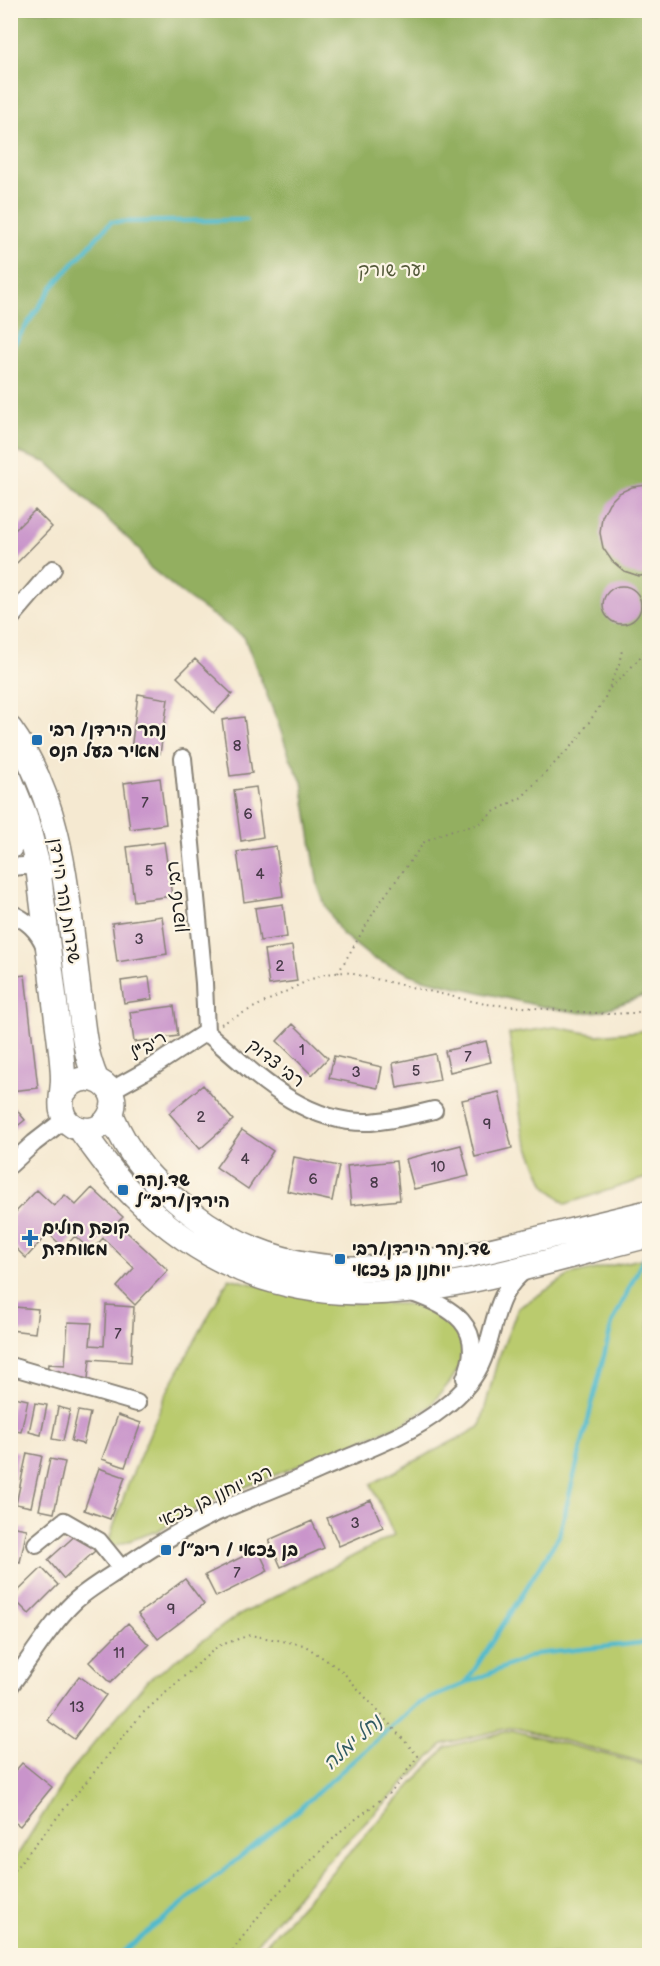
<svg xmlns="http://www.w3.org/2000/svg" width="660" height="1966" font-family="'Balsamiq Sans','Playpen Sans Hebrew',sans-serif">
<rect width="100%" height="100%" fill="#fcf5e5"/>
<filter id="ink" filterUnits="userSpaceOnUse"><feTurbulence type="fractalNoise" baseFrequency=".0167" numOctaves="2"/><feDisplacementMap in="SourceGraphic" scale="12" xChannelSelector="R" yChannelSelector="G"/><feConvolveMatrix kernelMatrix="1 2 1 2 8 2 1 2 1" color-interpolation-filters="sRGB"/></filter>
<filter id="wash" filterUnits="userSpaceOnUse"><feTurbulence type="fractalNoise" baseFrequency=".008" numOctaves="4" result="noise"/><feDisplacementMap in="SourceGraphic" scale="24" xChannelSelector="R" yChannelSelector="G"/><feGaussianBlur stdDeviation="1.35" result="paint"/><feColorMatrix in="noise" values="0 0 0 0 0 0 0 0 0 0 0 0 0 0 0 0 0 1.4 0 .05"/><feComposite in="paint" operator="in"/></filter>
<g filter="url(#wash)">
<rect width="100%" height="100%" fill="#f5e9d1"/>
<path fill="#bacb6e" stroke="#6b7445" stroke-width="1.5" d="M555,1027L597,1035L641,1031L649,1027V1177L566,1204L545,1185L523,1133L509,1034Z
M649,1257V1764L513,1727L443,1744L321,1868L247,1955H11V1865L70,1772L148,1680L234,1618L394,1535L371,1484L480,1427L497,1362L518,1308L570,1275Z
M229,1278L324,1302L405,1304L430,1308L453,1320L464,1340V1360L450,1382L429,1407L402,1424L213,1500L157,1531L106,1549L127,1487L168,1390Z
M512,1730L649,1766V1955H256L446,1747Z"/>
<path fill="#93af61" stroke="#58663e" stroke-width="1.5" d="M10,11H649V994L601,1011L582,1013L544,1007L419,978L372,958L341,933L325,905L318,886L302,782L290,758L278,723L244,637L189,599L148,566L140,550L48,463L20,453L11,447Z"/>
<g fill="none" stroke-linecap="round" stroke-linejoin="round">
<path stroke="#50bacd" stroke-width="4.5" d="M10,350L53,286L111,222L246,220
M466,1683L559,1536L612,1324L650,1245
M118,1956L298,1810L417,1704L536,1654L650,1642"/>
</g>
<g id="blocks">
<path fill="#c994cb" d="M647,485H650V575L639,576L624,571L612,561L603,548L600,533L602,517L609,503L619,493L632,487Z
M35,510L52,527L10,570V535Z
M603 605a19 19 0 1 1 38 0a19 19 0 1 1-38 0Z
M195,659L232,694L214,713L177,677Z
M138,694L168,699L160,754L131,750Z
M244,717L252,773L230,776L222,720Z
M160,778L166,824L130,829L124,783Z
M256,787L263,837L241,841L234,790Z
M164,842L172,896L134,901L127,847Z
M276,846L283,896L244,902L237,852Z
M283,904L287,937L260,941L255,908Z
M162,916L167,954L117,962L112,923Z
M292,946L297,981L269,985L264,950Z
M25,975L38,1088L10,1091V977Z
M149,977L152,999L124,1003L121,981Z
M174,1006L178,1036L134,1042L130,1012Z
M293,1024L328,1058L312,1075L277,1041Z
M486,1041L491,1062L450,1072L445,1051Z
M435,1054L440,1080L397,1088L393,1063Z
M334,1056L382,1067L378,1088L329,1078Z
M203,1085L233,1120L200,1149L169,1113Z
M499,1092L512,1148L475,1157L462,1100Z
M10,1102L25,1120L10,1132Z
M242,1130L273,1151L248,1189L216,1167Z
M461,1145L469,1176L414,1189L406,1159Z
M294,1157L339,1166L332,1201L287,1191Z
M396,1161L400,1200L351,1205L347,1166Z
M92,1188L123,1217L117,1223L168,1270L135,1305L117,1287L134,1268L103,1238L91,1251L75,1236L64,1248L48,1233L26,1258L10,1243V1218L37,1190L54,1206L65,1195L76,1205Z
M10,1282L18,1283L15,1307L38,1309L35,1333L10,1330Z
M106,1305L134,1307L131,1362L90,1359L88,1379L47,1377L48,1364L65,1365L68,1322L92,1323L90,1345L104,1346Z
M14,1397L28,1400L21,1432L10,1430V1414Z
M35,1403L47,1405L41,1435L29,1432Z
M58,1407L70,1410L63,1441L52,1439Z
M78,1411L90,1413L83,1444L71,1441Z
M118,1415L141,1423L125,1467L102,1459Z
M10,1450L19,1452L12,1486H10Z
M27,1453L42,1456L31,1507L16,1504Z
M50,1459L65,1462L54,1513L39,1510Z
M99,1468L125,1477L110,1519L84,1510Z
M371,1500L383,1527L339,1546L327,1518Z
M312,1521L324,1548L281,1567L269,1540Z
M10,1526L27,1529L20,1562L10,1560Z
M78,1533L95,1551L64,1579L48,1560Z
M258,1549L268,1571L216,1597L205,1575Z
M42,1568L58,1585L29,1614L12,1597Z
M185,1579L204,1604L158,1639L138,1614Z
M128,1623L149,1645L110,1683L89,1662Z
M79,1676L106,1695L74,1739L47,1720Z
M22,1763L52,1787L20,1826L10,1819V1777Z"/>
</g>
</g>
<g filter="url(#ink)">
<use href="#blocks" fill-opacity="0" stroke="#888276" stroke-width="1.5"/>
<g fill="none" stroke-linecap="round" stroke-linejoin="round">
<g stroke="#888276" stroke-width="20">
<path id="street" d="M10,619L53,569
M183,758L204,983L206,1032
M10,868C23,864 35,866 46,872
M10,913C27,920 38,930 45,947
M206,1032C253,1072 303,1125 371,1122C392,1120 414,1115 434,1110
M110,1091L151,1068L206,1032
M10,1165L34,1143L65,1119
M409,1292C451,1306 488,1326 465,1378
M10,1366L137,1403
M36,1544L64,1521L99,1541L121,1568
M10,1686C30,1659 50,1625 74,1602C88,1589 106,1579 122,1568C153,1547 186,1526 220,1511C254,1496 288,1484 321,1469C362,1451 408,1436 443,1408C460,1395 475,1380 483,1359C497,1324 493,1293 528,1268"/>
</g>
<g stroke="#888276" stroke-width="27">
<path id="secondary" d="M10,729C64,803 67,899 78,986C82,1018 83,1050 96,1079
M10,779L25,816L38,867L61,1051C62,1061 63,1070 63,1079C63,1096 55,1115 73,1126C78,1129 84,1130 90,1130C98,1129 105,1124 109,1117C128,1087 81,1060 62,1096
M10,847L16,831L18,806
M111,1114C130,1159 152,1182 190,1212C293,1292 404,1272 521,1243C564,1233 607,1222 650,1212
M80,1129C98,1152 113,1176 134,1196C293,1353 463,1282 650,1235"/>
</g>
<path stroke="#888276" stroke-width="2" stroke-dasharray="1.5 4.5" stroke-linecap="butt" d="M610,688L626,673L650,646
M338,973L378,905L425,841L449,831L477,825L495,811L522,797L577,740L604,700L619,664L622,650
M221,1024L309,980L325,974L345,972L485,1004L609,1014L634,1013L650,1009
M10,1875L141,1715L218,1646L250,1635L304,1645L342,1671L418,1756L393,1790L342,1830L271,1900L228,1956"/>
<use href="#street" stroke="#fff" stroke-width="16"/>
<use href="#secondary" stroke="#fff" stroke-width="24"/>
</g>
</g>
<g fill="#1f6fb2" stroke="#fcf5e5" stroke-width="2">
<rect x="31" y="734" width="12" height="12" rx="3"/>
<rect x="117" y="1184" width="12" height="12" rx="3"/>
<path d="M27 1229h6v6h6v6h-6v6h-6v-6h-6v-6h6z"/>
<rect x="334" y="1253" width="12" height="12" rx="3"/>
<rect x="160" y="1544" width="12" height="12" rx="3"/>
</g>
<g text-anchor="middle" stroke-width="4.5" stroke-linejoin="round" paint-order="stroke">
<g font-size="15" fill="#473a48">
<text x="237" y="751">8</text>
<text x="145" y="808">7</text>
<text x="248" y="819">6</text>
<text x="149" y="876">5</text>
<text x="260" y="879">4</text>
<text x="139" y="944">3</text>
<text x="280" y="971">2</text>
<text x="302" y="1055">1</text>
<text x="468" y="1062">7</text>
<text x="416" y="1076">5</text>
<text x="356" y="1077">3</text>
<text x="201" y="1122">2</text>
<text x="487" y="1129">9</text>
<text x="245" y="1164">4</text>
<text x="438" y="1172">10</text>
<text x="313" y="1184">6</text>
<text x="374" y="1188">8</text>
<text x="118" y="1339">7</text>
<text x="355" y="1528">3</text>
<text x="237" y="1578">7</text>
<text x="171" y="1614">9</text>
<text x="119" y="1658">11</text>
<text x="77" y="1712">13</text>
</g>
<g font-size="18" fill="#535939" stroke="#fcf5e5">
<text x="392" y="276">יער שורק</text>
</g>
<g font-size="18" font-weight="bold" fill="#1c1c1c" stroke="#fcf5e5" text-anchor="start">
<text x="49" y="736">נהר הירדן/ רבי<tspan x="49" dy="21">מאיר בעל הנס</tspan></text>
<text x="135" y="1186">שד.נהר<tspan x="135" dy="21">הירדן/ריב״ל</tspan></text>
<text x="42" y="1234">קופת חולים<tspan x="42" dy="21">מאוחדת</tspan></text>
<text x="352" y="1255">שד.נהר הירדן/רבי<tspan x="352" dy="21">יוחנן בן זכאי</tspan></text>
<text x="178" y="1556">בן זכאי / ריב״ל</text>
</g>
<g font-size="18" fill="#1c1c1c" stroke="#fcf5e5">
<text transform="translate(176 897) rotate(-96)" y="6">רבי טרפון</text>
<text transform="translate(65 901) rotate(81)" y="6">שדרות נהר הירדן</text>
<text transform="translate(148 1046) rotate(-32)" y="6">ריב"ל</text>
<text transform="translate(276 1063) rotate(38)" y="6">רבי צדוק</text>
<text transform="translate(215 1496) rotate(-25)" y="6">רבי יוחנן בן זכאי</text>
</g>
<g font-size="20" font-style="italic" fill="#315b63" stroke="#fcf5e5">
<text transform="translate(352 1742) rotate(-42)" y="7">נחל ימלה</text>
</g>
</g>
<rect width="660" height="1966" fill="none" stroke="#fcf5e5" stroke-width="36"/>
</svg>
